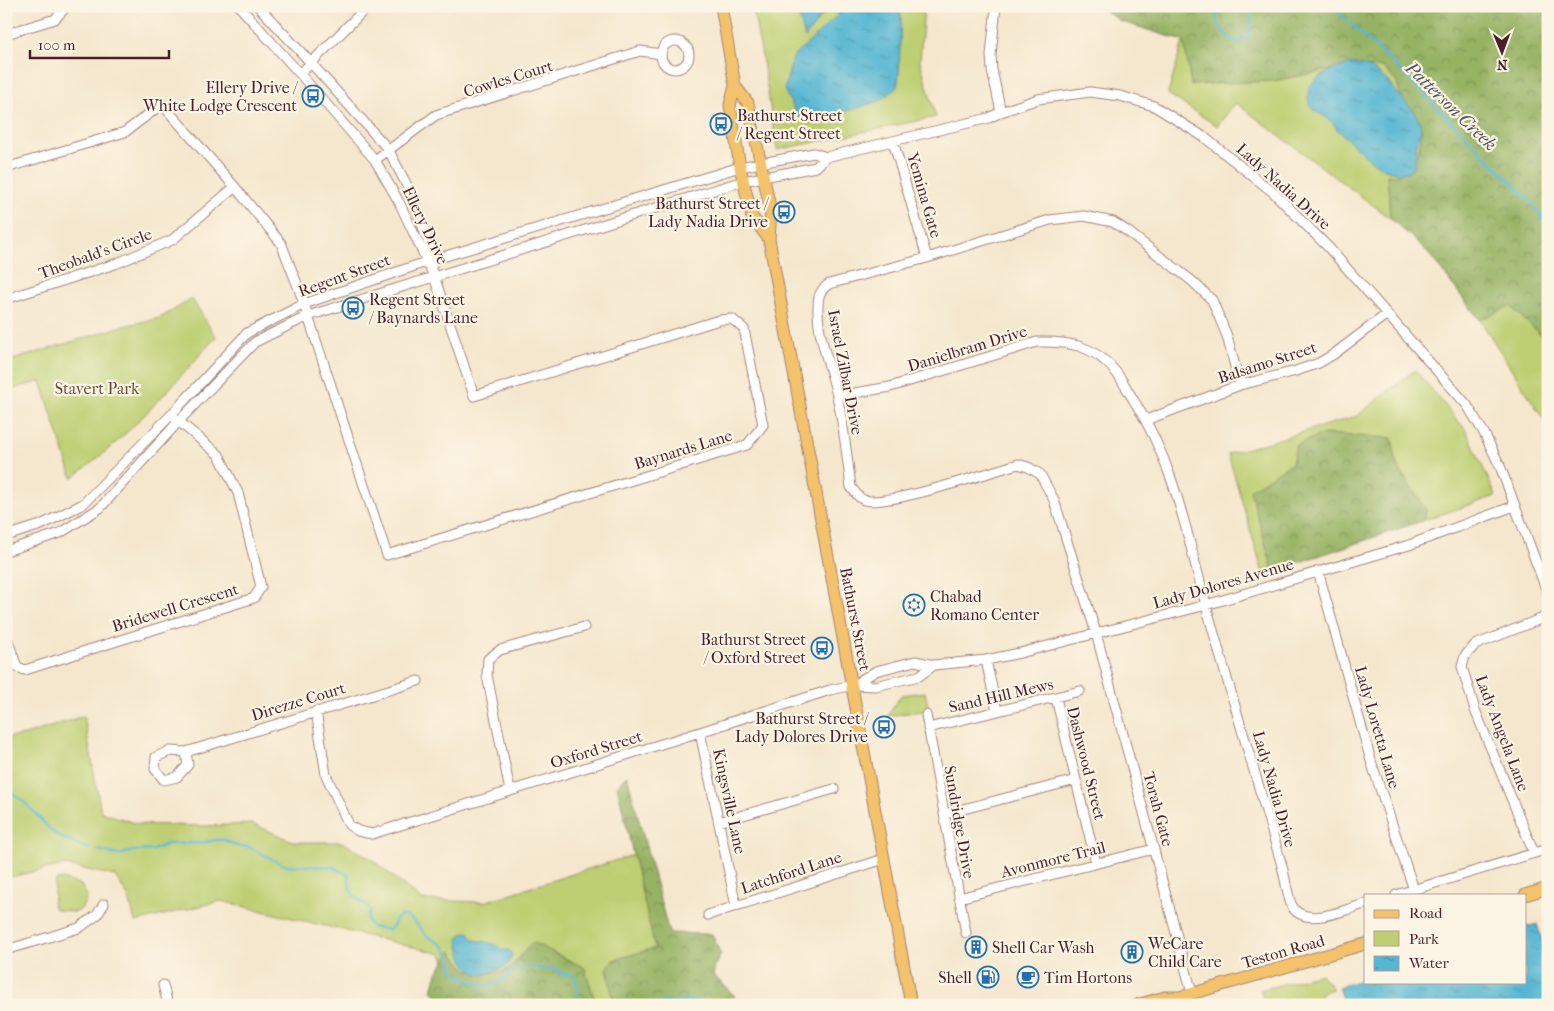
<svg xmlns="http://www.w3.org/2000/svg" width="1554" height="1011" font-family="'IM FELL French Canon',serif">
<defs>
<pattern id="forest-crowns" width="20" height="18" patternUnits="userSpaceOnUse" patternTransform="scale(1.25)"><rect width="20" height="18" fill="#96b264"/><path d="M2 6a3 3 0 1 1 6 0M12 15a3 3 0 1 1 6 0" fill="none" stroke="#7c9053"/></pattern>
<pattern id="water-ripples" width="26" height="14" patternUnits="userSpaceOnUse" patternTransform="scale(1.25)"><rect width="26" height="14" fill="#54b6d2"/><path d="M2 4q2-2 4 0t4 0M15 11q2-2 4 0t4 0" fill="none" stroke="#4893ab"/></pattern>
</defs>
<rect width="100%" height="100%" fill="#fcf5e5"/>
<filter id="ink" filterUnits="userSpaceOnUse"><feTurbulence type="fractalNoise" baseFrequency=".02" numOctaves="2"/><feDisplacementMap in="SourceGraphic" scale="10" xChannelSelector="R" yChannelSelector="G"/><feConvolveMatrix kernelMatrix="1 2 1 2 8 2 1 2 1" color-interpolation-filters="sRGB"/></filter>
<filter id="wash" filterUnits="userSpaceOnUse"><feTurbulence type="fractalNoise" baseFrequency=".0096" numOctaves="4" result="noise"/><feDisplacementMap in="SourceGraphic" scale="20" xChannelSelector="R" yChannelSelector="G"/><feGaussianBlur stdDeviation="1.12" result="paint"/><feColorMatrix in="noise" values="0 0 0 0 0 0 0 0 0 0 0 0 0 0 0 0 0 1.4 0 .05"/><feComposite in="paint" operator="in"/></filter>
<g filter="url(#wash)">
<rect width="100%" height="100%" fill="#f5e7cd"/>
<path fill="#bdcf72" stroke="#84774e" d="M752,6H924L920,61L936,117L777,150L762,56Z
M1099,6H1548V426L1480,320L1425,249L1390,218L1236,103L1217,126L1168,94L1183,41L1120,21Z
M192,299L216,337C171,387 127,439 72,478L41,381L6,391V362L123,326L160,318Z
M1415,370L1466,430L1496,496L1273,571L1263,573L1228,454L1357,416Z
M925,692L929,710L888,716L901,695Z
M84,716L101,812L138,824L202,826L253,824L295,842H342L370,858L422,900L484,902L636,854L682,1005L466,1003L442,954L221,901L135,922L129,898L115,876L64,865L6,878V738L25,735Z
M63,879L81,885L87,896C83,908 80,915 67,911C62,910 59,911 55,909L52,903C56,895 52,888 56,880Z
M1321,974L1333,989L1320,993L1324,1005H1266L1260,990Z"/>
<path fill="url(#forest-crowns)" stroke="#706848" d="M1099,6H1548V342L1510,306L1480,320L1425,249L1390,218L1387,175C1391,175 1396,175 1399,174C1414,168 1425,141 1420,126C1417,119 1412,116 1406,113L1397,83L1383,67L1335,69L1273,81L1191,85L1184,41L1120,21Z
M1323,434L1392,438L1397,466L1426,510L1425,520L1273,571L1250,490L1292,463L1296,445Z
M627,775L669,933L712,934L721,955L716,963L713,975L734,995L735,1005H614L607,968L613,960L655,948L617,786Z
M532,942L585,968L596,1005H444L432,990L437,973L451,951L467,970C510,976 505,974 532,942Z"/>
<path fill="url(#water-ripples)" stroke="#4f6a7e" d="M796,6H897L901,12L899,74L897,87L880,101L810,123L798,116L784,90L793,57L839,14L827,8L805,38Z
M1351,64C1375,64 1388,81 1401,97C1407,105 1416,112 1420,122C1423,131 1417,140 1416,149C1415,157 1416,165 1410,171C1379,180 1358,145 1337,130C1332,118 1323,117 1314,110C1310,107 1308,101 1308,96C1306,78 1337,67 1351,64Z
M1537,924L1548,958V1005H1344L1338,987L1365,979V982H1525V927Z
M469,932L472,939C484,943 494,941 502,950H509L512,955C511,963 505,968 497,970C492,972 487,974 482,974C465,974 459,951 458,938L462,934Z"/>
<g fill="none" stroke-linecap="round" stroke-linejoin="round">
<path stroke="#54b6d2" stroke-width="2.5" d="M1215,6C1217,24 1219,32 1235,42L1248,38L1250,27L1251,6
M1332,6L1398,68L1534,205L1548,227
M6,791C23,795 40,821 53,832C60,838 67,840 74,843C80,845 83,848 89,848
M98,850L119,855L132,851L153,850L167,844L201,843L215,840H224L237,846L249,847L284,865L334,867C338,871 345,872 348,875C351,880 348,886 351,891C355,900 367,902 371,911C366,919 367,920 372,927L389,930L393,926L396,919L400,916H407L415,922L427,936L444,946L451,960L453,970C466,980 485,992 502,981C506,978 510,972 513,968L528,967L559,970L564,975L569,973L573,975L578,987L577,1005
M643,1005L690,1000L716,1004"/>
</g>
</g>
<g filter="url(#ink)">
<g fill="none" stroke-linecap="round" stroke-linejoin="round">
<g stroke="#a0837c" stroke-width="11">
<path id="minor" d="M258,6L311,63L388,149L412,195L431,250L433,264
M996,7L991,55L992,70L1001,112
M6,34L55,19L65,8V6
M661 55a14 14 0 1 1 28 0a14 14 0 1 1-28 0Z
M300,74L368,6
M893,141L927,258
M375,160L436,115L640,51L661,54
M6,168L125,132L162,104L235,187L281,243L299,289L387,555L747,445L763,425L744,329L732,319L719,320L474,396L434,276L399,202L375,160L300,74L239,6
M6,299L115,264L172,240L235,187
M837,396L890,387L1037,342C1069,341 1093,345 1115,371C1122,379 1127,390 1133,399C1175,465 1186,531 1206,605C1230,692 1257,779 1282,866C1285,878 1287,892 1291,904C1302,930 1346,909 1365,904
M1146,420L1240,385L1296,371L1319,363L1334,354L1387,314
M6,536L41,525L83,504L171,415L247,333L304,304L426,262L740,167L814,153L826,157
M6,551L60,533L100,508L179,421L255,342L308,316L743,181L816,167L826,157L989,118L1001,112L1038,99L1090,92L1120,96L1154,106L1204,137L1274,193L1329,248L1467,405L1484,433L1500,466L1548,594
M1318,571L1371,761L1414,890
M6,635L17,667L25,670L254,598L261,587L238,493L219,455L175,418
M986,660L997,711
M853,685L876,671L915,661L934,665L986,660L1020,653L1206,605L1409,545L1514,506
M1056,698L1096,863
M316,711L326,775L349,825L358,831L372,834L700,732L830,690L853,685L875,686L919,676L934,665
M926,715L966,933
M928,728L1080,691
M700,732L736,906
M186,752L188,765L177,777L164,780L155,769L156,757L170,751L186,752L418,681
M510,791L487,675L488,659L500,650L584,627
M944,814L1076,780
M719,822L834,789
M1534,853L1475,710L1462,667L1465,656L1475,645L1543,618L1548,612
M1396,895L1548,849
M959,898L1154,849
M708,915L884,859
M6,950L79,928L97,915L104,904
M163,985L168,1005
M1192,993L1096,633L1054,500L1040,474L1028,467L1018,464C990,472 887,507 864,500C858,498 855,492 851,487C847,457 844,426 837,396C831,367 817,337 818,307C818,296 820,290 829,284L927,258L1050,220L1084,216L1113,222L1127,231L1192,281L1212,300L1227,336L1240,385"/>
</g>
<g stroke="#a0837c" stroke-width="13">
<path id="major" d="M721,6L735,86L730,105L740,167L752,217L769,239
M735,86L748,103L771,212L769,239L911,1005
M1525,895L1548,888
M1137,1005L1165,997H1180L1365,944"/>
</g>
<use href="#minor" stroke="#fff" stroke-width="9"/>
<use href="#major" stroke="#f3c26a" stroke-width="11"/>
</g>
</g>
<defs>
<g id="bus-ring" transform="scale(1.125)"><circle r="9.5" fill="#fcf5e5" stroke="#1f6fb2" stroke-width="1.5"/><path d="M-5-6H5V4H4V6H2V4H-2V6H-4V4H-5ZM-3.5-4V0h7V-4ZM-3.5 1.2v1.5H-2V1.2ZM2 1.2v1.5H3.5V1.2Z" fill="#1f6fb2"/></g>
<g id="synagogue-ring" transform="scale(1.125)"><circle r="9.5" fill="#fcf5e5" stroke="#1f6fb2" stroke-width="1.5"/><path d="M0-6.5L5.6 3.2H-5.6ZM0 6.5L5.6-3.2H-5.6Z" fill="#1f6fb2"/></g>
<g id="building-ring" transform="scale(1.125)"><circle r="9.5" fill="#fcf5e5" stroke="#1f6fb2" stroke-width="1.5"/><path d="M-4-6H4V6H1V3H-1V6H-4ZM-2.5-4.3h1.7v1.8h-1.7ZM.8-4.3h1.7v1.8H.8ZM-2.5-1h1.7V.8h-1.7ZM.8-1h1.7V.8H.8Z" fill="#1f6fb2"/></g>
<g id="fuel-ring" transform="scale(1.125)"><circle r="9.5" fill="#fcf5e5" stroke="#1f6fb2" stroke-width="1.5"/><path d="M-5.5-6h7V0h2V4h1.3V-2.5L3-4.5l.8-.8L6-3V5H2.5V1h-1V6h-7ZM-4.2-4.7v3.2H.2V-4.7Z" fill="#1f6fb2"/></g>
<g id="cafe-ring" transform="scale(1.125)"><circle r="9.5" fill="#fcf5e5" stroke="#1f6fb2" stroke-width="1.5"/><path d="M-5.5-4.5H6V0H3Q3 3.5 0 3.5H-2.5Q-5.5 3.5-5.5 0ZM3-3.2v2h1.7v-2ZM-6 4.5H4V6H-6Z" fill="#1f6fb2"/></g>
</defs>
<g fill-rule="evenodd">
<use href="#bus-ring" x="313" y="96"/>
<use href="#bus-ring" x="721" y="124"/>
<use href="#bus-ring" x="784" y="212"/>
<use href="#bus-ring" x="353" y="308"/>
<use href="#synagogue-ring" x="914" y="605"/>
<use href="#bus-ring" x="822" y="648"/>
<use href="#bus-ring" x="884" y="727"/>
<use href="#building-ring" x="976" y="947"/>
<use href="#building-ring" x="1132" y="952"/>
<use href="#fuel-ring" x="988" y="977"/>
<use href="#cafe-ring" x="1028" y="977"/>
</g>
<g text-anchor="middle" stroke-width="4.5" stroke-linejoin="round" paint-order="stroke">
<g font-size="16" fill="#4a1f2b" stroke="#fcf5e5">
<text transform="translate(508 78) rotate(-17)" y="6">Cowles Court</text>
<text transform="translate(1284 186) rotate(42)" y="6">Lady Nadia Drive</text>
<text transform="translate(925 195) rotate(74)" y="6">Yemina Gate</text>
<text transform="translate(426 225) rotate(64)" y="6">Ellery Drive</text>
<text transform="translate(95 253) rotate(-20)" y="6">Theobald's Circle</text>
<text transform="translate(344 275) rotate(-20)" y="6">Regent Street</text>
<text transform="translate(967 348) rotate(-17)" y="6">Danielbram Drive</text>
<text transform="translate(1267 362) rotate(-18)" y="6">Balsamo Street</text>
<text transform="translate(846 372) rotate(79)" y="6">Israel Zilbar Drive</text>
<text transform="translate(683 449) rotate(-17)" y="6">Baynards Lane</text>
<text transform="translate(1223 583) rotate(-16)" y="6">Lady Dolores Avenue</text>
<text transform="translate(175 607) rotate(-17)" y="6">Bridewell Crescent</text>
<text transform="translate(856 619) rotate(79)" y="6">Bathurst Street</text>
<text transform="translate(1001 695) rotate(-13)" y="6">Sand Hill Mews</text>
<text transform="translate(298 701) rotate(-17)" y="6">Direzze Court</text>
<text transform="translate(1378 727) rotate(74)" y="6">Lady Loretta Lane</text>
<text transform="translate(1503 733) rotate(69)" y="6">Lady Angela Lane</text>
<text transform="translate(596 749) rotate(-17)" y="6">Oxford Street</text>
<text transform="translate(1087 763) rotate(76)" y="6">Dashwood Street</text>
<text transform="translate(1275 789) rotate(74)" y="6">Lady Nadia Drive</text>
<text transform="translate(730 801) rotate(78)" y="6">Kingsville Lane</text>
<text transform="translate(1159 809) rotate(75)" y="6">Torah Gate</text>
<text transform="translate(960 822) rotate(80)" y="6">Sundridge Drive</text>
<text transform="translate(1053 859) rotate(-14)" y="6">Avonmore Trail</text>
<text transform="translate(791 872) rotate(-18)" y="6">Latchford Lane</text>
<text transform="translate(1283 951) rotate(-16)" y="6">Teston Road</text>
</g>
<g font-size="16" fill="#4a1f2b" stroke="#fcf5e5" text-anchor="start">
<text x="297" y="93" text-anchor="end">Ellery Drive /<tspan x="297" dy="18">White Lodge Crescent</tspan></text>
<text x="737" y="121">Bathurst Street<tspan x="737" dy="18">/ Regent Street</tspan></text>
<text x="768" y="209" text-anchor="end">Bathurst Street /<tspan x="768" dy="18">Lady Nadia Drive</tspan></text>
<text x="369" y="305">Regent Street<tspan x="369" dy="18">/ Baynards Lane</tspan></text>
<text x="930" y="602">Chabad<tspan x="930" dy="18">Romano Center</tspan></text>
<text x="806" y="645" text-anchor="end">Bathurst Street<tspan x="806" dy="18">/ Oxford Street</tspan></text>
<text x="868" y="724" text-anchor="end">Bathurst Street /<tspan x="868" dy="18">Lady Dolores Drive</tspan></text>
<text x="1148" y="949">WeCare<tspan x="1148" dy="18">Child Care</tspan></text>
<text x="992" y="953">Shell Car Wash</text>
<text x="972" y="983" text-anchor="end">Shell</text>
<text x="1044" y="983">Tim Hortons</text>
</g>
<g font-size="16" fill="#674b3d" stroke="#fcf5e5">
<text x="97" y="394">Stavert Park</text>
</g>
<g font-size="18" font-style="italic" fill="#4e5465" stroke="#fcf5e5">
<text transform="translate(1451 106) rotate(44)" y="6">Patterson Creek</text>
</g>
</g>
<rect width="1554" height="1011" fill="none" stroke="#fcf5e5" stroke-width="25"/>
<rect x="1364" y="894" width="162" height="90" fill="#fcf5e5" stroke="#b59f9b"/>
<rect x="1374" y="910" width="25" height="8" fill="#f3c26a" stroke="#b59f9b"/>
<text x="1409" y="918" font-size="15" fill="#4a1f2b">Road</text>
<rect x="1374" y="931" width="25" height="15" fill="#bdcf72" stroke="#b59f9b"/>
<text x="1409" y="944" font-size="15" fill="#4a1f2b">Park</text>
<rect x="1374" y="956" width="25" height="15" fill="url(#water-ripples)" stroke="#b59f9b"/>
<text x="1409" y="968" font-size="15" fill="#4a1f2b">Water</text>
<g transform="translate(1502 52) rotate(179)" stroke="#fcf5e5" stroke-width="4" paint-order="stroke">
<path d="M0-4L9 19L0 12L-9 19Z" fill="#4a1f2b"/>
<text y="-8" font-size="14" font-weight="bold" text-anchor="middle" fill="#4a1f2b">N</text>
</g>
<path d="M30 50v8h139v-8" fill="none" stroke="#4a1f2b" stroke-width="2.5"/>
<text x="38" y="50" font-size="15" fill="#4a1f2b" stroke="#fcf5e5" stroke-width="4" paint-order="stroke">100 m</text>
</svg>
